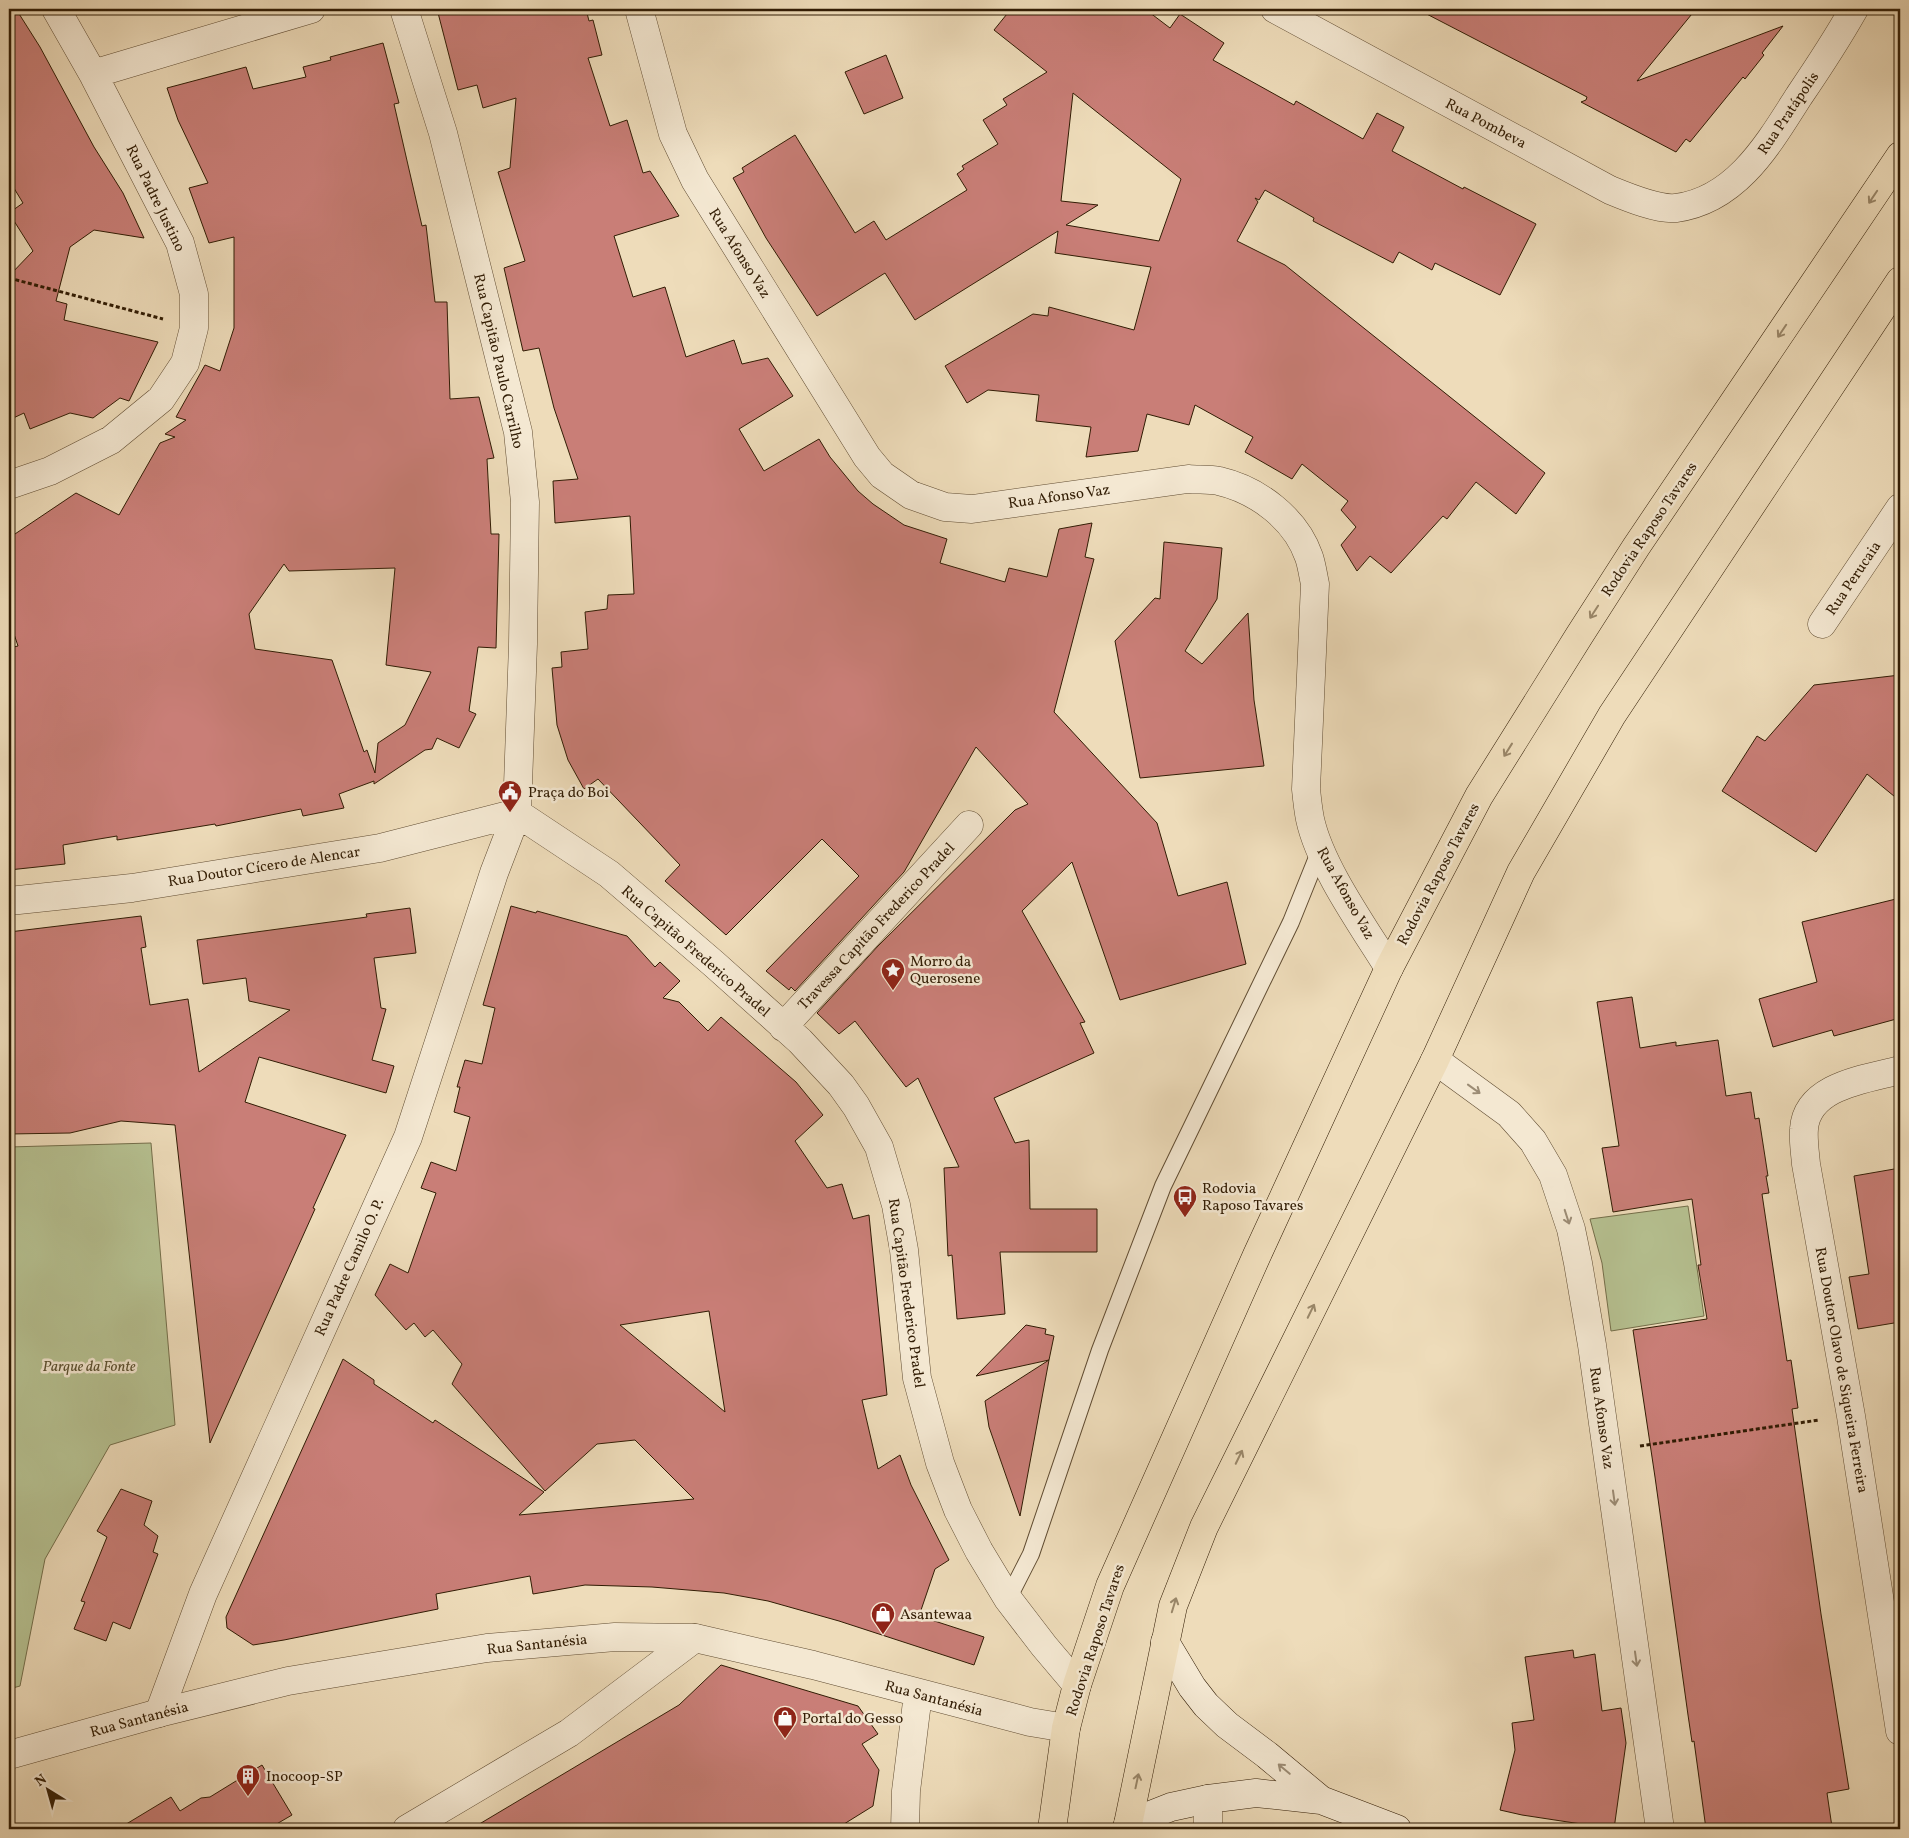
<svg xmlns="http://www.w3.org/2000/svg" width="1909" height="1838" font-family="Vollkorn,serif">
<rect width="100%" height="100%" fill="#eedcba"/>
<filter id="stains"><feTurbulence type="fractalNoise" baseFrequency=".004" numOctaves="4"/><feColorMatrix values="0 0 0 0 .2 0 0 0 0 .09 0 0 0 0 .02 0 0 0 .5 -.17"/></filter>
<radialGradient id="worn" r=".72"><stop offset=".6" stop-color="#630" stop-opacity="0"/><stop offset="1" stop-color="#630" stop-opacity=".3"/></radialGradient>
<path fill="#b6c191" stroke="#746e4a" d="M151,1143L175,1425L110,1445L45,1559L20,1686L9,1689V1147Z
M1688,1206L1704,1316L1611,1331L1602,1263L1590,1219Z"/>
<path fill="#c97e77" stroke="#311c04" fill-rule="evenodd" d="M9,9H16L40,47L94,147L123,193L144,238L94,230L70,247L56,301L67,304L64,320L158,342L129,401L120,398L93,418L70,413L30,429L24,413L9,420V276L33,251L9,213L23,203L9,180Z
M437,9H586L589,21L593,20L602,55L588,58L610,126L627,120L643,173L650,171L679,216L614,236L633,297L665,287L686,357L734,340L742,364L768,358L793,396L739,429L764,471L819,439L830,457L858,491L873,504L904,525L947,539L940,563L1005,582L1009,568L1047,577L1059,529L1092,523L1085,557L1094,559L1054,712L1157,823L1178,896L1227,882L1246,964L1120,1000L1072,862L1022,911L1085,1022L1080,1023L1094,1053L994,1098L1015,1143L1029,1140L1030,1209H1097V1252H1000L1005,1314L957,1319L952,1255L948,1256L944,1168L959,1167L918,1078L906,1087L855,1021L839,1034L817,1013L878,946L1015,810L1028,804L976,747L904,872L795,991L791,987L789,990L766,971L859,876L822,839L726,935L665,881L680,865L598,779L584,789L568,760L557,725L552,668L562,667L561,652L588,649L585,612L607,609L608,595L634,594L630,516L555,523L553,481L578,479L554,408L539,348L523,351L504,268L525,261L498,172L510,168L516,98L483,108L477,85L458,90Z
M1011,9H1145L1170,28L1180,14L1224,43L1213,60L1294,105L1296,101L1363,139L1377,113L1404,127L1392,151L1463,189L1464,187L1536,224L1500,295L1435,263L1432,270L1399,252L1393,263L1313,221L1314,218L1265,190L1259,200L1255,198L1258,202L1237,241L1285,265L1545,473L1516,514L1476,482L1447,519L1443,516L1391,573L1370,556L1357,571L1341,545L1356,527L1341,510L1348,501L1302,464L1292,479L1245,452L1253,437L1195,405L1189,425L1147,414L1138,451L1086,457L1091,427L1036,421L1039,395L988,390L967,403L945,366L1033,314L1048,316L1049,307L1134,330L1151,267L1055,253L1058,231L915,320L885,273L817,316L766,238L733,178L744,172L742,168L795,135L855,233L874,221L886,240L967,190L957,174L964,169L962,166L998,144L983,120L1007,105L1003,99L1047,72L994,30ZM1073,93L1181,179L1159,241L1066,225L1098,205L1061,201Z
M1417,9H1696L1637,81L1783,26L1762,53L1764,55L1745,79L1743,77L1690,142L1686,139L1676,152L1581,102L1586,100L1587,97Z
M383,43L399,103L394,104L422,226L426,225L435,302H447L450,399L479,397L494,458L487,459L491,534H499L496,648L478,647L469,711L476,714L459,748L437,738L432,749L425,750L374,784V781L339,794L344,808L303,816L301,809L216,826L215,824L117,840V836L63,845L65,864L9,870V648L18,646L9,619V538L76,493L119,515L160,443L175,437L165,434L186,420L176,417L205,365L220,371L234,328V237L209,243L189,188L208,183L178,120L167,88L246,67L253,89L306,77L303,67L331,60L330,57ZM284,564L289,571L395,568L386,665L431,672L405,725L378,743L375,773L367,750L364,752L332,660L255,649L249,614Z
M886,55L903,98L864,114L845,72Z
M1164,542L1222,548L1217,599L1185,651L1202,664L1248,613L1254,700L1264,766L1140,778L1115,641L1155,598L1160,599Z
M1900,675V801L1867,774L1816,852L1722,791L1757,736L1765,741L1814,685Z
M1900,898V1018L1834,1036L1832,1030L1773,1047L1759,999L1817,982L1802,922Z
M511,906L536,913L537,911L627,936L655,967L660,962L680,981L663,998L679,1002L708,1031L721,1017L796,1082L823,1115L795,1141L827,1188L842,1184L853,1219L869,1215L887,1395L862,1400L878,1469L900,1455L911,1485L949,1560L935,1569L919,1616L984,1637L974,1665L839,1621L768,1601L724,1593L652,1587L585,1585L533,1594L530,1576L436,1594L438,1609L284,1640L253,1645L227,1628L226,1617L343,1359L374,1380V1384L433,1423L435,1420L544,1492L519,1515L694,1499L635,1440L597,1444L545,1491L452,1384L462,1364L433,1330L425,1337L414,1323L406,1330L375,1295L390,1264L408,1273L436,1193L421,1188L431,1162L456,1171L470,1117L454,1112L460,1087H457L465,1060L482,1064L495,1008L483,1005ZM709,1311L725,1412L620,1325Z
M410,908L416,953L374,958L381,1008L386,1009L372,1060L394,1066L386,1093L259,1057L245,1102L346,1135L313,1208L315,1209L210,1443L175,1125L121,1121L70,1133L9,1134V932L141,916L146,947L141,948L150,1005L188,999L199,1072L290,1010L249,1001L246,978L203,984L197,940L367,917L366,914Z
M1632,997L1640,1048L1676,1042V1046L1718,1040L1726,1096L1751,1092L1755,1119L1759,1118L1768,1176H1766L1769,1193L1762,1194L1787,1361L1791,1360L1798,1408L1792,1409L1821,1614L1849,1789L1827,1793L1832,1827L1816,1829H1790L1789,1825L1756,1829H1706L1694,1741L1692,1742L1688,1715L1655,1477L1633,1330L1707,1319L1698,1265H1701L1692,1199L1613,1212L1602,1148L1619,1146L1597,1002Z
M1900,1168V1322L1858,1329L1849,1277L1869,1274L1854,1176Z
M1026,1325L1046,1329L1045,1334L1054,1336L1049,1360L976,1376Z
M1049,1360L1020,1516L989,1427L985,1401Z
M121,1489L152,1501L144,1525L158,1536L153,1552L158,1554L130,1629L113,1622L106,1641L74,1629L85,1602L81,1601L107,1537L97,1531Z
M1573,1650L1574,1658L1595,1654L1602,1711L1621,1708L1626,1743L1614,1829L1522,1815L1500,1810L1515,1750L1512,1723L1534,1720L1525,1657Z
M721,1665L858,1706L878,1734L862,1744L879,1770L873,1806L836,1829H471L679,1705Z
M262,1765L292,1815L268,1829H118L171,1797L180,1811L201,1798L210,1797Z"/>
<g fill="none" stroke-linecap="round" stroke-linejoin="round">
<g stroke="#604c32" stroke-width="18">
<path id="service" d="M1008,1599L1031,1554L1100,1350L1163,1186L1291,922L1320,850"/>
</g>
<g stroke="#604c32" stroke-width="29">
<path id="minor" d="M639,9L673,134L695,180L867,457L882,475L911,495L945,507L972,509L1188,479C1198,480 1209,479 1219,481C1258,490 1296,519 1309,557C1312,566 1313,575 1315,584L1306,789C1307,799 1308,809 1310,819C1320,866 1363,926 1389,968
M1275,9L1610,190C1627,197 1658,210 1676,208C1737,200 1769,143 1799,96C1818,68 1837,39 1854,9
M93,74L311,9
M9,485L50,471L111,440L161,399L185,363L194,328V294L180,243L93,74L56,9
M1822,624L1900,508
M517,813L609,874L714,964L800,1041L841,1085L856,1106L879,1147L896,1205L904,1250L917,1378L940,1463L958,1510L979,1551L1008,1599L1044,1646L1077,1685
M9,901L132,888L380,848L517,813
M783,1027L969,825
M1435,1060L1509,1114L1533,1141L1553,1175L1571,1229L1578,1263L1592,1345L1660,1829
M1900,1070C1867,1079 1807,1085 1804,1129C1803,1140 1805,1152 1806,1164L1851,1416L1900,1731
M159,1713L203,1594L408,1137L494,873L517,813L523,644L525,502L518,432L443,133L404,9
M407,1829L569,1733L695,1638
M1208,1829V1799"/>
</g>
<g stroke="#604c32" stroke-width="29">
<path id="tertiary" d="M9,1755L159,1713L288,1681L487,1648L615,1637L695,1638L813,1665L1030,1722L1066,1728
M905,1829L906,1791L918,1694"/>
</g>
<g stroke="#311c04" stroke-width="29">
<path id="secondary" d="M1165,1642L1192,1687L1206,1705L1227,1725L1267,1755L1321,1800
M1128,1824L1171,1807L1208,1799L1256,1793L1321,1800L1397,1829"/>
</g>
<g stroke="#311c04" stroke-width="29">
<path id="motorway" d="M1052,1829L1066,1728L1077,1685L1110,1586L1257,1255L1389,968L1479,796L1579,636L1636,547L1900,156
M1127,1829L1173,1606L1204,1527L1435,1060L1521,872L1612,715L1900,281"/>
</g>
<path stroke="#311c04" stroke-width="3" stroke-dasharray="4 2.5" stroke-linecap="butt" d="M9,278L163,319
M1640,1446L1819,1420"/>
<use href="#service" stroke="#f4e8d2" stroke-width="16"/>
<use href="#minor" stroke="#f4e8d2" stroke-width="28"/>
<use href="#tertiary" stroke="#f4e8d2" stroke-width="28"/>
<use href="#secondary" stroke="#f4e8d2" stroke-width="28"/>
<use href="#motorway" stroke="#eedcba" stroke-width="28"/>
</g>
<defs><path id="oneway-shaft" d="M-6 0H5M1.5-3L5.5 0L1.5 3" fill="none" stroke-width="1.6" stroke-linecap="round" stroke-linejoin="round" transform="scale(1.25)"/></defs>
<g stroke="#998668">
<use href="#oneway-shaft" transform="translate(1873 197) rotate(124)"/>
<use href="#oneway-shaft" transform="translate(1782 331) rotate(124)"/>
<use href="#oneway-shaft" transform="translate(1594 612) rotate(123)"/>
<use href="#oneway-shaft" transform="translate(1508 750) rotate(122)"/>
<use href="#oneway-shaft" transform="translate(1311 1311) rotate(-64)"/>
<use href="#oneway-shaft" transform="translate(1239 1457) rotate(-64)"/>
<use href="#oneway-shaft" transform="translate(1174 1605) rotate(-73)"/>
<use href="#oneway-shaft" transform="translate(1137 1781) rotate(-78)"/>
</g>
<g stroke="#9c8c75">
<use href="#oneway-shaft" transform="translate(1474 1089) rotate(36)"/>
<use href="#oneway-shaft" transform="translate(1567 1217) rotate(72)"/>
<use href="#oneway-shaft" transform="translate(1614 1498) rotate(82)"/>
<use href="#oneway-shaft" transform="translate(1636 1659) rotate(82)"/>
<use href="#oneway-shaft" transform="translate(1284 1769) rotate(-140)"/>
</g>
<defs>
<g id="civic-pin" transform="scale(1.25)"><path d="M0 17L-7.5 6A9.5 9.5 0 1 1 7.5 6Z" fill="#8f2418" stroke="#f4e8d2"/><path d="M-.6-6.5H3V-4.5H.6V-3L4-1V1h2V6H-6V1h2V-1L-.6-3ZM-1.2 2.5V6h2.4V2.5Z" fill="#fff"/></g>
<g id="sight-pin" transform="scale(1.25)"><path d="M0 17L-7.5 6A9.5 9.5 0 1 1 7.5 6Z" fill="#8f2418" stroke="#f4e8d2"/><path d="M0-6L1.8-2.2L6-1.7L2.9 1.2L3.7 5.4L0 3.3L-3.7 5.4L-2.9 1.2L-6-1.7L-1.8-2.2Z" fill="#fff"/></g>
<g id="bus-pin" transform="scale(1.25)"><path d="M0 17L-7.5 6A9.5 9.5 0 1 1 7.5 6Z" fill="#8f2418" stroke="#f4e8d2"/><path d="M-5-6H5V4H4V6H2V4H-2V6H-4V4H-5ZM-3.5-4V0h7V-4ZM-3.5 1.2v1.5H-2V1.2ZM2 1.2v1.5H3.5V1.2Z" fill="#fff"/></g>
<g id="shop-pin" transform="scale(1.25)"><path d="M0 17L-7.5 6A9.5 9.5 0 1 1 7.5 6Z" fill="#8f2418" stroke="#f4e8d2"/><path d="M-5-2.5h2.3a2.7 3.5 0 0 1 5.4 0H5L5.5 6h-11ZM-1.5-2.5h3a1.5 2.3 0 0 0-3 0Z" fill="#fff"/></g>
<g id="building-pin" transform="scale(1.25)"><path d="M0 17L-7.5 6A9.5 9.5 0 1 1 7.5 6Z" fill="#8f2418" stroke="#f4e8d2"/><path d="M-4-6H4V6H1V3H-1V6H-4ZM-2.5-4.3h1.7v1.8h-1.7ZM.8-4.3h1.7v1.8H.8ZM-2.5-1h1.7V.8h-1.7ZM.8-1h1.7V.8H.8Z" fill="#fff"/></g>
</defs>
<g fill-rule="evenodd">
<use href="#civic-pin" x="510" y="792"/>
<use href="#sight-pin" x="893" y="970"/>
<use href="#bus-pin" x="1185" y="1197"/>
<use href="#shop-pin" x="883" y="1614"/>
<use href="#shop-pin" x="785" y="1718"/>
<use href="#building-pin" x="248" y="1776"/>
</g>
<g text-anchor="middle" stroke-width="5" stroke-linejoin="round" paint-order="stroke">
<g font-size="15" fill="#311c04" stroke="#f4e8d2">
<text transform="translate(1788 113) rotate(-56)" y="5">Rua Pratápolis</text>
<text transform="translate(1486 123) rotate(28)" y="5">Rua Pombeva</text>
<text transform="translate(156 198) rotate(64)" y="5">Rua Padre Justino</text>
<text transform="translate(740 253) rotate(58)" y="5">Rua Afonso Vaz</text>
<text transform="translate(499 361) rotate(77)" y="5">Rua Capitão Paulo Carrilho</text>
<text transform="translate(1059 496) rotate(-8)" y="5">Rua Afonso Vaz</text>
<text transform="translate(1649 529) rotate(-56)" y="5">Rodovia Raposo Tavares</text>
<text transform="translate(1853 578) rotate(-56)" y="5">Rua Perucaia</text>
<text transform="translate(264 866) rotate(-9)" y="5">Rua Doutor Cícero de Alencar</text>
<text transform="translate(1438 874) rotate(-62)" y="5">Rodovia Raposo Tavares</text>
<text transform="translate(1346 893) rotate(61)" y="5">Rua Afonso Vaz</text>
<text transform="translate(876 926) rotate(-47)" y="5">Travessa Capitão Frederico Pradel</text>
<text transform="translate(696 951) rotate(41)" y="5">Rua Capitão Frederico Pradel</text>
<text transform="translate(349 1267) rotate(-66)" y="5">Rua Padre Camilo O. P.</text>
<text transform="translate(907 1293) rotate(82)" y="5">Rua Capitão Frederico Pradel</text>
<text transform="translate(1842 1370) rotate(80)" y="5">Rua Doutor Olavo de Siqueira Ferreira</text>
<text transform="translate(1602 1418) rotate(82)" y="5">Rua Afonso Vaz</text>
<text transform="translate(1095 1640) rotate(-72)" y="5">Rodovia Raposo Tavares</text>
<text transform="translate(537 1644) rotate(-6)" y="5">Rua Santanésia</text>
<text transform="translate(934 1698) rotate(15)" y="5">Rua Santanésia</text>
<text transform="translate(139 1719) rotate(-15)" y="5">Rua Santanésia</text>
</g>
<g font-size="15" fill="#311c04" stroke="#f4e8d2" text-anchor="start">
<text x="528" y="797">Praça do Boi</text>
<text x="910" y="966">Morro da<tspan x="910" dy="17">Querosene</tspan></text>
<text x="1202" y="1193">Rodovia<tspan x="1202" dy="17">Raposo Tavares</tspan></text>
<text x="900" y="1619">Asantewaa</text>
<text x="802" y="1723">Portal do Gesso</text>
<text x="266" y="1781">Inocoop-SP</text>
</g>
<g font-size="15" font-style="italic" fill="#594e2e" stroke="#f4e8d2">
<text x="89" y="1371">Parque da Fonte</text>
</g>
</g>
<rect width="1909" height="1838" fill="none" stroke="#eedcba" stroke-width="30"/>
<rect x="10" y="10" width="1889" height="1818" fill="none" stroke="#311c04" stroke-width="2.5"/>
<rect x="15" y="15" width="1879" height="1808" fill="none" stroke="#311c04"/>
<g transform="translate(48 1790) rotate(323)" stroke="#f4e8d2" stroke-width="4" paint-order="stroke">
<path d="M0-4L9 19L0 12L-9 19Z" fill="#311c04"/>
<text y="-8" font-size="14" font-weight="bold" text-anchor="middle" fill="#311c04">N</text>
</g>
<rect width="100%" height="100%" filter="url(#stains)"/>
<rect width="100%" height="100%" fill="url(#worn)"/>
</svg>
